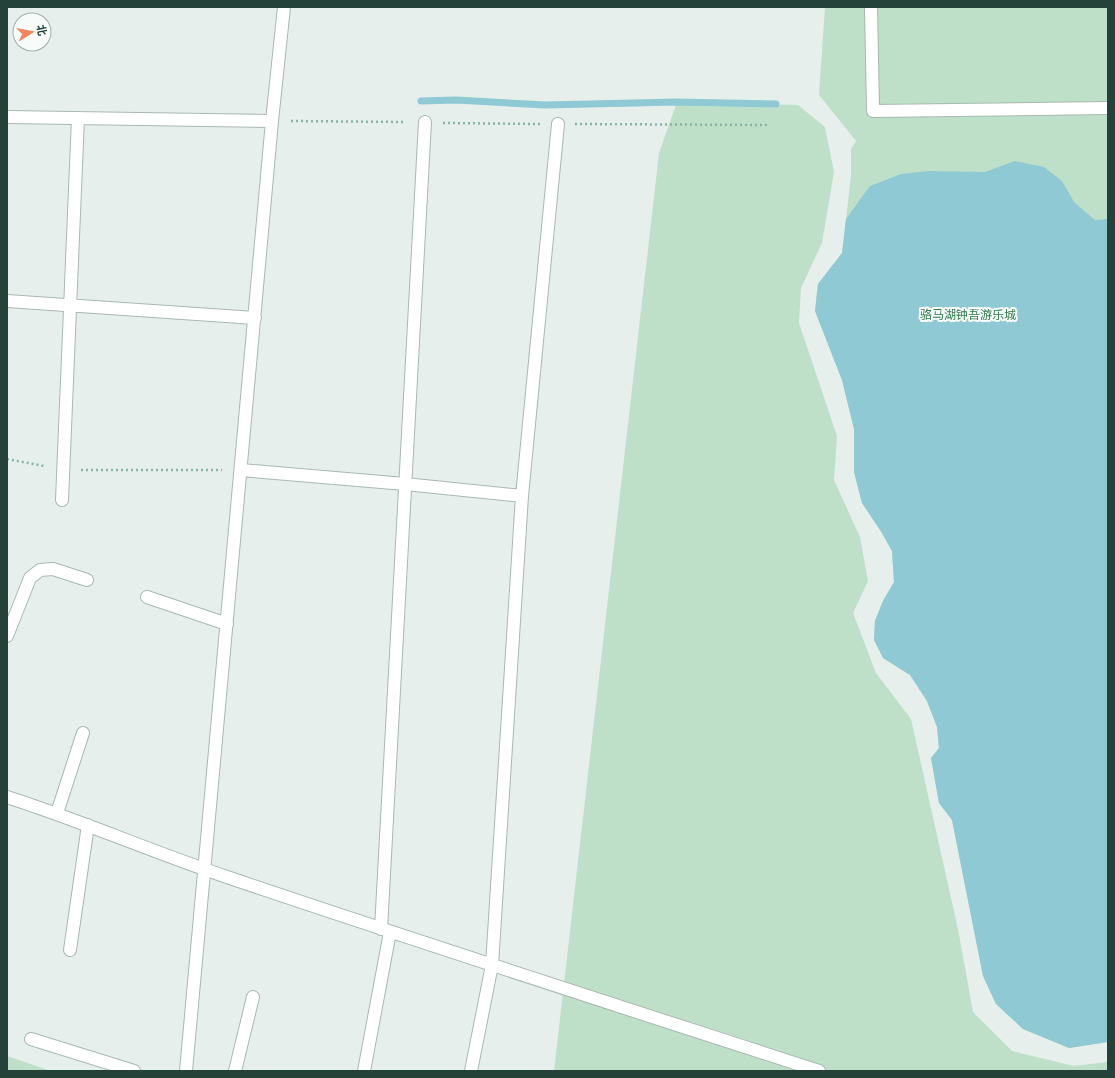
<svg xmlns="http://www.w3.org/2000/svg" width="1115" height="1078" font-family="'Roboto Condensed','Noto Sans SC',sans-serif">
<rect width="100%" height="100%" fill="#e6efeb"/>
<path fill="#bfe0c8" d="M825,7H1108V1042L1069,1048L1023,1029L996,1004L983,976L952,820L939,803L931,758L939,748L937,727L927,701L910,675L883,658L874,640L875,621L883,601L894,582L892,551L882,533L862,503L854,472V429L842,380L815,311L818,284L842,253L851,176V149L856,141L819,95Z
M677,102L798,105L825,127L834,172L822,243L801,288L799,323L837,436L834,480L860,537L868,581L853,613L876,673L911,719L958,929L973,1012L1012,1051L1074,1066L1108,1062V1071H554L659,153Z
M7,1056L51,1071H7Z"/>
<path fill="#8ec9d4" d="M1015,161L1044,167L1062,181L1074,202L1095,220L1108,219V1042L1069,1048L1023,1029L996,1004L983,976L952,820L939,803L931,758L939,748L937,727L927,701L910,675L883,658L874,640L875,621L883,601L894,582L892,551L882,533L862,503L854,472V429L842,380L815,311L818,284L842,253L846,219L870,186L901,174L929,171L985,172Z"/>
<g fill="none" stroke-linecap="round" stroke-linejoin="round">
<path stroke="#8ec9d4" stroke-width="7" d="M421,101L456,100L545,105L677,102L776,104"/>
<g stroke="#a8b8b2" stroke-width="14">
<path id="minor" d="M871,7L873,111L1108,108
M7,117L272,121
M7,301L255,318
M241,470L405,484L522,496
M62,500L78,118
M147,597L227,624
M7,636L30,578L40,570L53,569L87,580
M7,797C82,821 155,853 230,878C425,944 622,1007 819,1071
M57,813L83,733
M381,929L425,122
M70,950L88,825
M31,1039L134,1071
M186,1071L272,121L284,7
M235,1071L253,997
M364,1071L390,932
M471,1071L492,965L522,496L558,124"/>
</g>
<path stroke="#86b3a5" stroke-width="2.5" stroke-dasharray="2 3" stroke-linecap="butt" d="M291,121L406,122
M443,123L540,124
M575,124L769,125
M7,459L44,466
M81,470H222"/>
<use href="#minor" stroke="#fff" stroke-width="12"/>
</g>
<g text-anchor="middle" stroke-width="4" stroke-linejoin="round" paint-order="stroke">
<g font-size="12" fill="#2d7a4b" stroke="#f7fbf9">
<text x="968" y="319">骆马湖钟吾游乐城</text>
</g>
</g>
<rect width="1115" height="1078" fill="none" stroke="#24423a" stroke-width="16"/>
<g transform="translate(32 32) rotate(79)"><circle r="19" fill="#f7fbf9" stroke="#a3b1ad"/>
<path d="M0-3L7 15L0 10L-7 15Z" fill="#f4845f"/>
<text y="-6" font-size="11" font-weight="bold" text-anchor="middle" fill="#24423a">北</text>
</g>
</svg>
